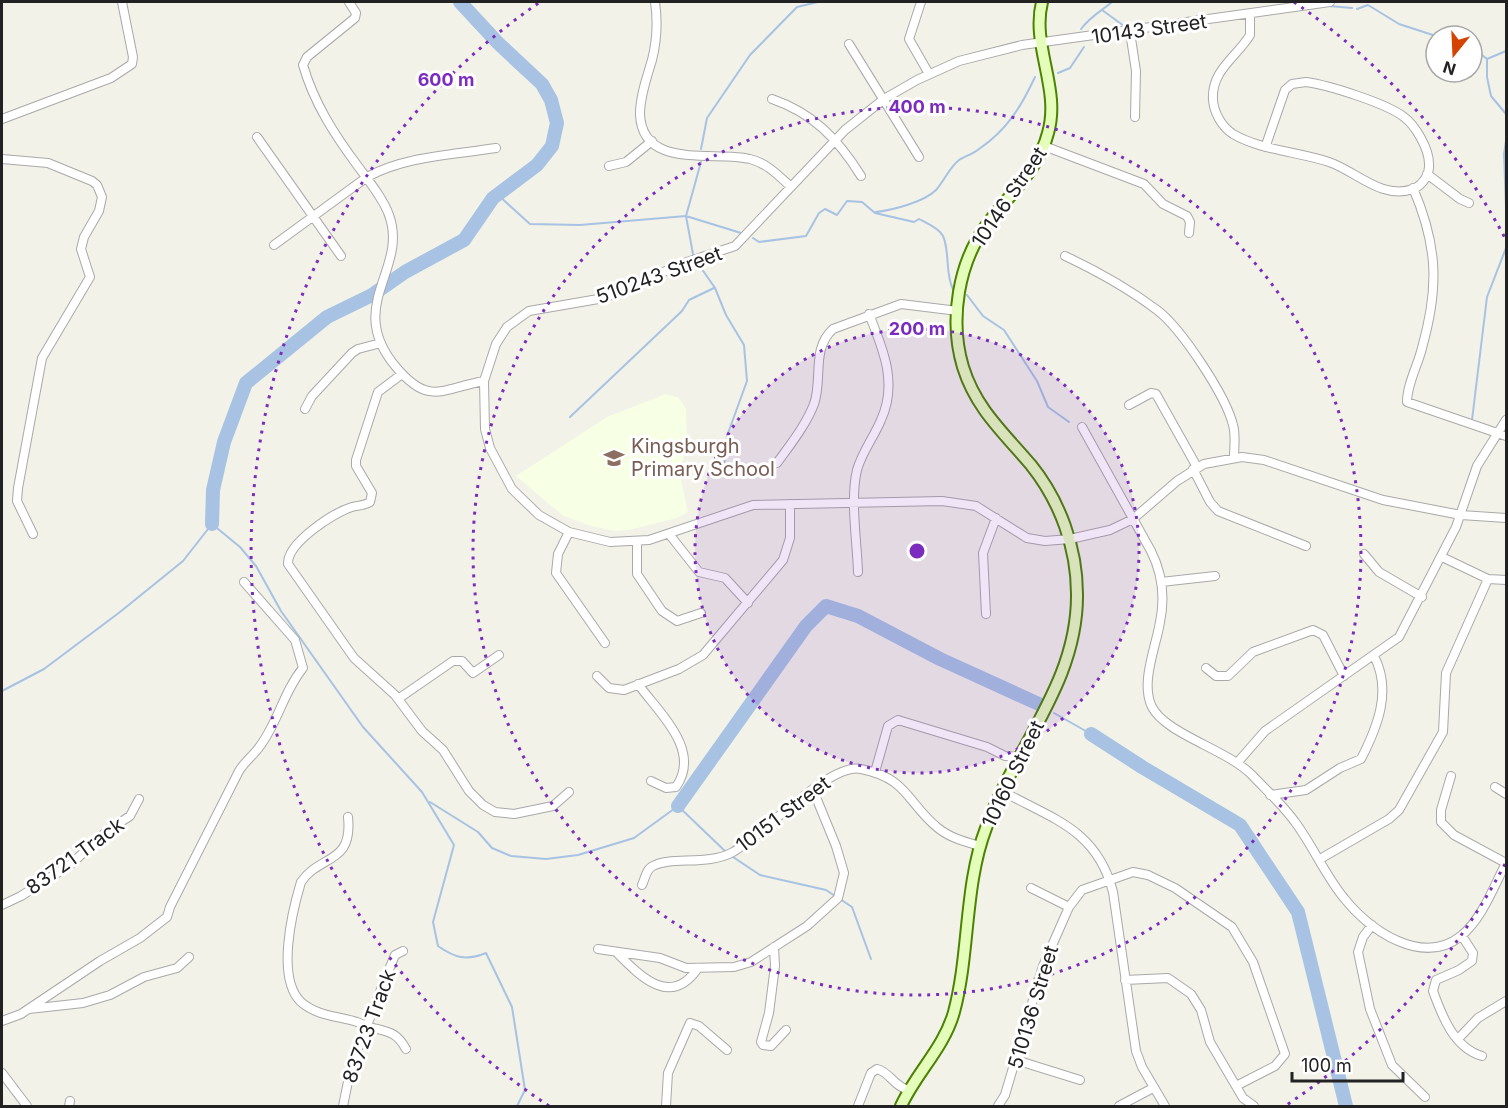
<svg xmlns="http://www.w3.org/2000/svg" width="1508" height="1108" font-family="Inter,sans-serif">
<rect width="100%" height="100%" fill="#f2f2e8"/>
<path fill="#f7ffe5" d="M666,394L679,398L686,409L687,440L680,476L688,512L677,518L629,530L614,531L591,526L562,515L516,476L607,417Z"/>
<g fill="none" stroke-linecap="round" stroke-linejoin="round">
<path stroke="#a7c2e2" stroke-width="2" d="M1329,6L1352,8
M1357,9L1368,5L1399,24L1436,36
M1102,10L1124,26
M1081,29C1091,16 1100,12 1112,2
M1472,47L1487,59V77L1491,96L1506,114
M1487,59L1506,51
M1058,73L1070,68L1084,47
M1506,141L1504,154L1506,207
M701,149L707,118L750,55L797,7L818,2
M498,195L530,224L580,225L686,216L741,233
M876,212C893,210 924,202 936,190C944,181 949,168 959,160C965,156 973,154 979,149C1007,130 1021,107 1035,77
M753,238L759,242L806,236L819,213L825,209L837,215L847,201L862,202L875,213L914,222L919,219C926,223 939,228 943,236C950,251 945,275 953,289
M693,254L686,216L701,162
M697,262L715,288L726,315L744,345L747,381L727,436L724,466
M967,295L983,316L1004,330L1037,381L1048,407L1069,422
M570,417L682,311L689,300L714,288
M1472,420L1487,297L1506,248
M2,691L44,669L120,612L183,561L212,524L240,547L256,566L281,611L363,727L422,792L454,845L433,922L438,946C455,958 466,961 486,953L512,1007L525,1090L517,1106
M1054,713L1091,734
M430,802L478,832L492,848L511,856L546,859L578,855L634,838L678,806L726,852
M730,855L760,875L826,890L835,896
M840,899L852,907L871,959"/>
<path stroke="#a7c2e2" stroke-width="14" d="M212,524L213,490L224,442L246,383L327,317L372,295L405,272L464,240L493,198L537,165L552,146L557,123L551,100L542,84L498,43L460,2
M1091,734L1142,767L1240,825L1298,912L1346,1106
M678,806L806,626L826,606L858,616L940,659L1041,705"/>
<g stroke="#a9a9a9" stroke-width="10">
<path id="street" d="M349,2L356,13L355,18L307,57L303,65C314,103 334,134 357,165C368,180 383,198 389,215C409,270 344,305 396,367C429,406 441,389 484,381
M655,2C658,22 657,40 652,60C647,77 640,96 640,114C642,171 716,150 750,159C767,163 779,176 791,187
M921,2L909,39L929,74
M1330,2L1022,45L959,61L917,80L884,99L845,130L735,246L684,263L604,298L529,311L507,327L496,344L484,381L485,429L490,448L512,489L539,515L569,532L610,542L649,540L753,505L942,501L976,506L1027,538L1045,541L1070,539L1110,530L1133,519L1177,481L1204,464L1242,457L1264,460L1383,500L1461,515L1506,518
M1250,14V35C1237,57 1211,70 1213,100C1214,113 1222,127 1233,134C1260,150 1299,152 1329,162C1356,171 1381,200 1413,189C1423,185 1430,174 1429,164C1429,149 1416,126 1404,117C1386,103 1328,85 1306,82L1292,84L1285,90L1266,145
M1130,32L1136,71L1135,117
M849,44L919,157
M772,99C813,113 838,139 861,176
M2,119L111,78L132,64L133,57L122,2
M257,137L341,256
M1044,146L1144,184L1163,204L1187,216L1190,222L1189,233
M2,159L48,163L92,181L97,185L102,197L99,211L84,237L81,249L90,277L42,358L18,488L17,501L33,534
M609,166L626,162L652,141
M1427,174L1460,199L1469,203
M1413,188C1438,246 1439,288 1422,348C1418,365 1407,384 1407,402L1506,436
M274,245L367,177C406,156 452,155 496,148
M1065,256C1097,271 1129,289 1157,310C1181,328 1226,396 1233,425C1236,435 1234,447 1234,457
M402,374L378,392L356,460V466L372,493L370,502C364,506 359,505 352,507C333,513 287,543 288,564L354,658L395,695L422,731L443,750L469,791L483,805L495,812L514,814L553,806L569,792
M1129,405L1151,393L1156,394L1197,467
M305,409L312,396L352,353L358,349L381,343
M1082,427L1151,551C1162,573 1165,598 1160,622C1156,647 1140,683 1152,707C1166,734 1226,749 1252,775C1266,790 1283,805 1295,822C1313,846 1325,875 1344,898C1369,930 1422,967 1461,936C1482,919 1494,886 1506,863L1454,835L1441,822V810L1451,776
M777,463C790,445 806,425 814,404C823,379 811,349 833,329L901,304L958,311
M1193,469L1210,502L1218,511L1306,546
M569,532L558,554L556,573L605,643
M669,534L699,572L725,578L748,603
M637,542V574L662,611L677,621L701,613
M1364,554L1379,572L1422,597
M1442,557L1488,579L1506,580
M858,572C857,541 850,499 857,470C862,452 874,437 881,420C898,383 883,349 869,314
M1161,582L1215,576
M986,614L983,553L996,518
M1206,668L1216,676H1228L1253,652L1313,630L1323,635L1344,676
M597,676L609,688L624,690L679,669L703,655L783,560L790,538V504
M638,684C659,713 702,750 676,787L666,788L651,781
M398,699L453,661H462L473,673L499,655
M1237,763L1265,731L1399,637L1456,527L1477,466L1506,420
M875,772L888,726L898,720L987,747L1005,756L1020,757
M1495,787L1506,794
M1002,791C1052,819 1097,829 1113,892L1136,1051L1142,1067L1165,1106
M1270,795L1306,790L1340,768L1361,759C1378,726 1392,690 1374,656
M348,817C353,865 320,854 301,882C292,912 276,978 301,1002C317,1016 338,1016 357,1022C361,1023 365,1026 370,1027C388,1032 396,1031 406,1049
M1320,859L1389,819L1399,810L1443,732L1446,673L1488,579
M642,885C645,879 646,869 653,866C671,856 708,866 733,852C763,835 830,762 861,769C908,778 907,803 938,828C950,838 966,842 980,846
M1031,888L1069,907
M2,905L21,896L70,865L107,831L130,816L139,799
M1372,925L1363,937L1358,952L1370,1009L1392,1065L1425,1097
M1462,936L1473,953L1472,961L1459,970L1436,980L1433,991C1442,1016 1454,1048 1482,1056
M774,947L775,966L769,1013L761,1042L763,1045L771,1046L786,1030
M598,949L660,958L686,968L734,967L751,962L807,926L838,898L844,873L836,846L813,790
M617,953C641,977 671,1008 698,968
M1125,980L1168,978L1191,994L1201,1010L1210,1042L1243,1098L1254,1106
M29,1009L83,1003L110,995L144,977L177,968L189,957
M2,1021L21,1014L100,961L140,938L167,917L170,907L239,771C245,761 254,755 260,746C278,722 284,691 303,668L295,640L244,582
M1458,1039L1478,1018L1506,1001
M1016,1060L1080,1080
M2,1073L27,1106
M69,1106L70,1101
M343,1106L351,1067L383,984L395,955L403,951
M666,1106L668,1073L690,1023L699,1026L727,1050
M858,1106L871,1073L877,1069C890,1072 894,1087 909,1090
M998,1106L1005,1095L1043,966L1069,907L1082,890L1133,872L1148,875L1175,888L1232,927L1253,962L1285,1054L1275,1066L1236,1086
M1119,1106L1153,1088"/>
</g>
<g stroke="#4b8200" stroke-width="14">
<path id="secondary" d="M901,1106C916,1073 944,1048 954,1012C970,952 964,886 986,828C1015,747 1078,683 1077,594C1077,548 1060,501 1031,465C1004,433 976,409 963,367C949,320 958,262 988,223C1010,194 1039,169 1048,133C1061,89 1031,46 1042,2"/>
</g>
<use href="#street" stroke="#fff" stroke-width="8"/>
<use href="#secondary" stroke="#e5fdbb" stroke-width="10"/>
</g>
<circle cx="917" cy="551" r="222" fill="#7b2cbf" fill-opacity=".12"/>
<g fill="none" stroke="#7b2cbf" stroke-width="3" stroke-dasharray="3 6">
<circle cx="917" cy="551" r="222"/>
<circle cx="917" cy="551" r="444"/>
<path d="M1505 864A666 666 0 0 1 1285 1106M549 1106A666 666 0 0 1 540 2M1294 2A666 666 0 0 1 1505 238"/>
</g>
<defs>
<g id="school-bare" transform="scale(1.62)"><path d="M0-5L7-2L0 1L-7-2ZM-4 1L0 2.5L4 1V4Q0 6-4 4Z" fill="#8d6e63" stroke="#fff" stroke-width="2.5" paint-order="stroke"/></g>
</defs>
<g fill-rule="evenodd">
<use href="#school-bare" x="614" y="458"/>
</g>
<g text-anchor="middle" stroke-width="6" stroke-linejoin="round" paint-order="stroke">
<g font-size="20" fill="#222" stroke="#fff">
<text transform="translate(1149 29) rotate(-8)" y="7">10143 Street</text>
<text transform="translate(1009 197) rotate(-56)" y="7">10146 Street</text>
<text transform="translate(659 275) rotate(-20)" y="7">510243 Street</text>
<text transform="translate(1013 774) rotate(-64)" y="7">10160 Street</text>
<text transform="translate(783 814) rotate(-37)" y="7">10151 Street</text>
<text transform="translate(75 856) rotate(-36)" y="7">83721 Track</text>
<text transform="translate(1033 1007) rotate(-73)" y="7">510136 Street</text>
<text transform="translate(369 1026) rotate(-70)" y="7">83723 Track</text>
</g>
<g font-size="20" fill="#785e54" stroke="#fff" text-anchor="start">
<text x="631" y="453">Kingsburgh<tspan x="631" dy="23">Primary School</tspan></text>
</g>
</g>
<circle cx="917" cy="551" r="9" fill="#7b2cbf" stroke="#fff" stroke-width="3"/>
<g font-size="18" text-anchor="middle" font-weight="bold" fill="#7b2cbf" stroke="#fff" stroke-width="6" stroke-linejoin="round" paint-order="stroke">
<text x="446" y="86">600 m</text>
<text x="917" y="113">400 m</text>
<text x="917" y="335">200 m</text>
</g>
<rect width="1508" height="1108" fill="none" stroke="#222222" stroke-width="6"/>
<g transform="translate(1454 54) rotate(198)"><circle r="28" fill="#ffffff" stroke="#a7a7a7" stroke-width="1.5"/>
<path d="M0-4.5L10 22L0 15L-10 22Z" fill="#d44300"/>
<text y="-9" font-size="16" font-weight="bold" text-anchor="middle" fill="#222222">N</text>
</g>
<path d="M1292 1072v9h111v-9" fill="none" stroke="#222222" stroke-width="3"/>
<text x="1301" y="1072" font-size="18" fill="#222222" stroke="#ffffff" stroke-width="4.5" paint-order="stroke">100 m</text>
</svg>
